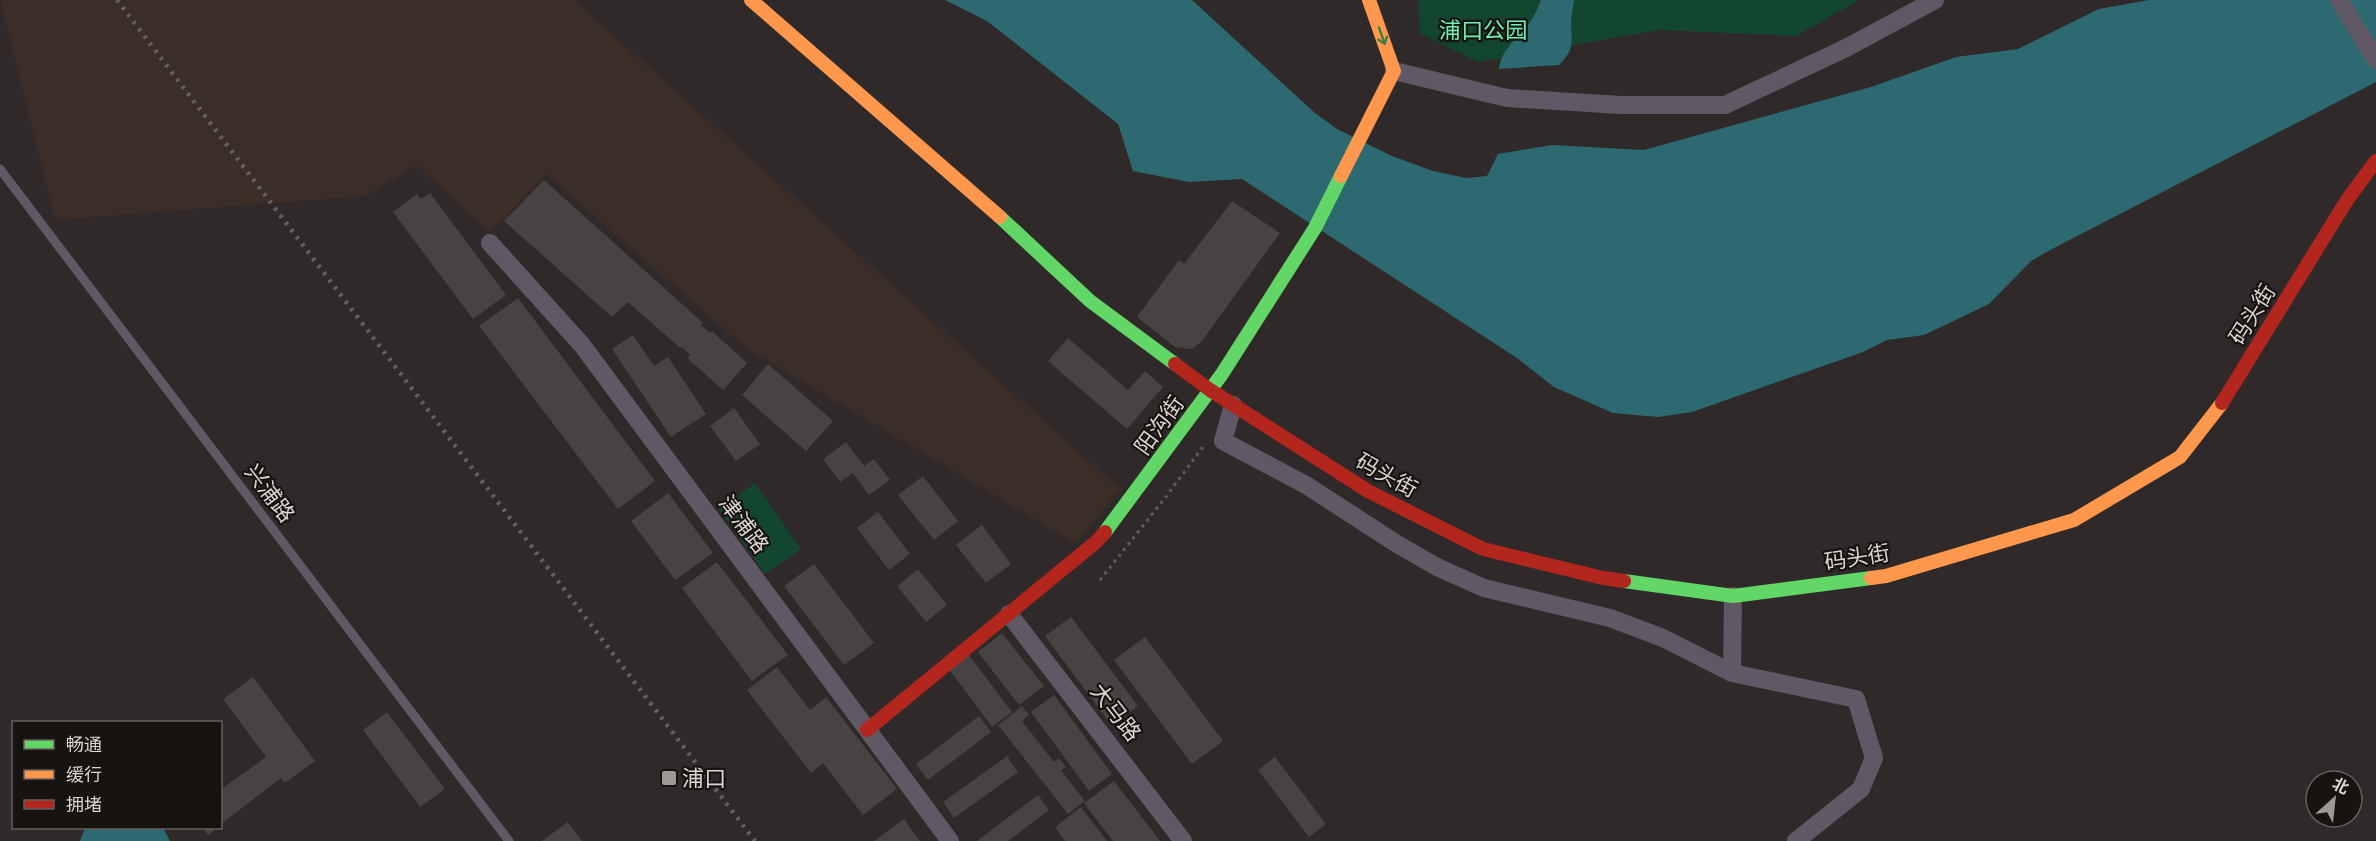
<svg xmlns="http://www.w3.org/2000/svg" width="2376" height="841" font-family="'PT Sans Narrow','Noto Sans SC',sans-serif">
<rect width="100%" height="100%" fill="#2f2a29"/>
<path fill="#3b2d28" d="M0,0H574L1120,489L1076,544L746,348L546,174L490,233L416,165L367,196L55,220Z"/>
<path fill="#124630" d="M1418,0H1859L1796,36L1659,30L1478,62L1420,33Z
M755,483L801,549L765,574L719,509Z"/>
<path fill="#2d6970" d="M945,0H1192L1315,113L1337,129L1392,156L1433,171L1466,178L1487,176L1498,154L1552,145L1644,150L1871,87L1956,57L2018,49L2099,9L2149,0H2376V82L2052,249L2031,261L1989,304L1924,335L1887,340L1863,352L1692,412L1658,417L1613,413L1554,387L1517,358L1242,179L1189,182L1133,171L1118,124L987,21Z
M1541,0H1574C1573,8 1571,17 1571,25C1572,44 1574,50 1559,65L1499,69C1501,49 1519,37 1530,22C1535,15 1538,7 1541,0Z
M85,828H163L170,841H80Z"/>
<path fill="#474342" d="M544,180L703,323L701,325L710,333L712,331L747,363L723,390L687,358L690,355L682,347L680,348L628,302L612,317L504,221Z
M430,193L506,295L473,319L393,212L417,194L421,199Z
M1232,201L1280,233L1202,341L1192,349L1175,347L1137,317L1179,260L1184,264Z
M518,298L655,481L618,509L479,326Z
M633,335L654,366L668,357L706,414L671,437L612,349Z
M1068,338L1128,390L1145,371L1163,387L1127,429L1048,361Z
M768,364L833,421L806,451L742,395Z
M734,408L760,444L736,461L710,426Z
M846,442L864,466L874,459L890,480L869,495L853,473L840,482L823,459Z
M923,476L958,521L934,540L898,495Z
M668,493L713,553L675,580L631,521Z
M878,512L910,554L889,570L857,528Z
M982,525L1011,564L986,583L956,545Z
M717,562L788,655L752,681L682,588Z
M814,564L874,643L844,665L784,586Z
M918,569L947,605L926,622L897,586Z
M1071,617L1138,706L1112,726L1045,636Z
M1002,633L1044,686L1019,705L978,652Z
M1145,637L1223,741L1192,764L1114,660Z
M969,655L1012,712L992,727L949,669Z
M777,667L810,710L826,697L897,789L863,815L823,763L811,773L747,690Z
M253,677L315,761L285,783L281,778L220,825V790L266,757L223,699Z
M1054,695L1112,774L1089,791L1031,712Z
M1022,706L1029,715L1022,721L1054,762L1059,758L1066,767L1061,770L1085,801L1068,814L998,725Z
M387,712L445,789L420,807L363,730Z
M979,716L991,732L928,780L916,764Z
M1007,756L1018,772L954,818L943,802Z
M1275,757L1326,824L1309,837L1258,770Z
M1114,781L1160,841H1113L1084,803Z
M1038,795L1049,810L1008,841H977Z
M1081,807L1107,841H1065L1055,827Z
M904,819L920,841H874Z
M568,822L582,841H542Z
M203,828H217L208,835Z"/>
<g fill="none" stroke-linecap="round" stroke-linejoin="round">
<path stroke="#605a62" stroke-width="3" stroke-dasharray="3 4.5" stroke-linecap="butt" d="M1100,580L1165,498L1205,444"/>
<path stroke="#605865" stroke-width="9" d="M0,169L509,841"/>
<path stroke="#605865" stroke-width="18" d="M2339,0L2376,60
M1394,71L1507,98L1621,105H1725L1846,48L1935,0
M490,243L582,345L950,841
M1233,405L1223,441L1306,485L1397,544L1437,567L1484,588L1610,618L1663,638L1732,673
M1733,596L1732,673L1856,699L1874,758L1861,789L1796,841
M1009,614L1183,841"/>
<path stroke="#63d668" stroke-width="14" d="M1000,217L1090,301L1175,364
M1105,532L1222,374L1315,228L1341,176
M1624,581L1733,596L1871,578"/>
<path stroke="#ff974d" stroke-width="14" d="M751,0L1000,217
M1341,176L1394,71L1369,0
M1871,578L1886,576L2074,520L2180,457L2222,403"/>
<path stroke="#b3261e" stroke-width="14" d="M1175,364L1210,390L1368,491L1483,549L1603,578L1624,581
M2222,403L2347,200L2376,161
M867,730L1096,542L1105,532"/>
<path stroke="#656064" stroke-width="4.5" stroke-dasharray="3 6" stroke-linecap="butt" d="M117,0L755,841"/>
</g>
<defs><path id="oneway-shaft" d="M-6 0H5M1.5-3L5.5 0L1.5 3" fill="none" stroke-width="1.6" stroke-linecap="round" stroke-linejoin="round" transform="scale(1.5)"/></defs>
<use stroke="#417e41" href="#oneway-shaft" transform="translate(1382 36) rotate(70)"/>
<rect fill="#9e9897" stroke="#171311" stroke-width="2" x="661" y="770" width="16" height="16" rx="3"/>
<g text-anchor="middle" stroke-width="4.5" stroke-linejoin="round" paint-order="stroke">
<g font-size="22" fill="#70efb3" stroke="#171311">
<text x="1483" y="38">浦口公园</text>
</g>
<g font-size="22" fill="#dad4d2" stroke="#171311">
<text transform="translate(2252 314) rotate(-58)" y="8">码头街</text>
<text transform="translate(1159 425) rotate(-54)" y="8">阳沟街</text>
<text transform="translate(1387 475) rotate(29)" y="8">码头街</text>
<text transform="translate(270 493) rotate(53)" y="8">兴浦路</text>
<text transform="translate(744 524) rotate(53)" y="8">津浦路</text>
<text transform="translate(1857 557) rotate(-9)" y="8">码头街</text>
<text transform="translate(1116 712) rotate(52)" y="8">大马路</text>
</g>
<g font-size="22" fill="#dad4d2" stroke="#171311" text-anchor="start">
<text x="682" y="786">浦口</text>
</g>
</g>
<rect x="12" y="721" width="210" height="108" fill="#171311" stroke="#65605e" stroke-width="1.5"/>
<rect x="24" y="740" width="30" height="9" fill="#63d668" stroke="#65605e" stroke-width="1.5"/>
<text x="66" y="751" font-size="18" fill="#dad4d2">畅通</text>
<rect x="24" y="770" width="30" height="9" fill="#ff974d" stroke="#65605e" stroke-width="1.5"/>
<text x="66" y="781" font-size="18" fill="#dad4d2">缓行</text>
<rect x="24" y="800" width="30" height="9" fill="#b3261e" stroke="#65605e" stroke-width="1.5"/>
<text x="66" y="811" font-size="18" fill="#dad4d2">拥堵</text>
<g transform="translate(2334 799) rotate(27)"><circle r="28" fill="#171311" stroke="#65605e" stroke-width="1.5"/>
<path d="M0-4.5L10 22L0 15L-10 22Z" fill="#9e9897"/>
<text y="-9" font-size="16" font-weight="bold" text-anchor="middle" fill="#dad4d2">北</text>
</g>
</svg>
